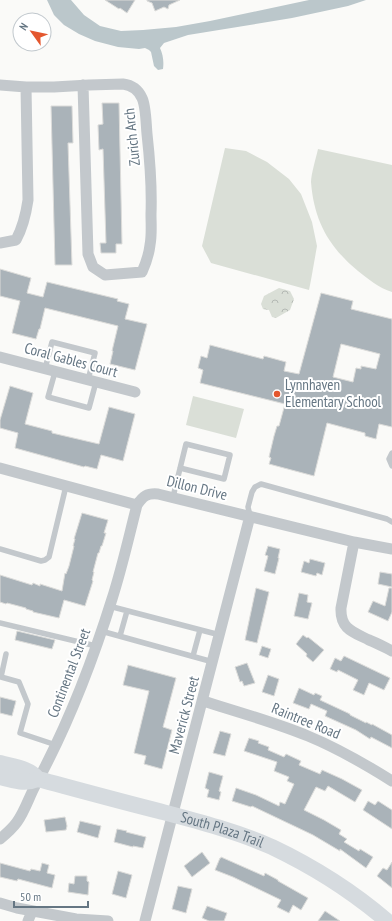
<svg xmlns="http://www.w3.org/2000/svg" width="392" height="921" font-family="'PT Sans Narrow',sans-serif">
<defs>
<pattern id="park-crowns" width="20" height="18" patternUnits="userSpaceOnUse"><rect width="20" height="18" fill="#dadfd7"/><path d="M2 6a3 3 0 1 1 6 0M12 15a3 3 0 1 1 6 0" fill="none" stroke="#b4b9b4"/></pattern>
</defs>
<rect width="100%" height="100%" fill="#fafaf8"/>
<path fill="url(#park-crowns)" d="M279,288L290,291L294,299L290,310L276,318L272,317L269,310L263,309L261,304L264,296Z"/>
<path fill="#dadfd7" d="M225,148L246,151L267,162L289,179L301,194L312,222L317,246L311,280L309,290L211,263L202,246Z
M318,149L392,165V292C379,288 368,279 358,271C329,247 314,221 311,182C311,174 316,158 318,149Z
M193,396L244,409L236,438L186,425Z"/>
<path fill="#bbc7cb" d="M47,0H71L84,15L100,26L121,31L143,30L176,27L210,21L309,0H366L348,6L292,18L188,35L164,43L160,48C163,55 164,61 163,69L158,70L154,66L151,52L149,50L145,48L139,49L118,47L95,41L79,34L64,25L54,15Z"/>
<path fill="#aab3b9" stroke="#dcdcda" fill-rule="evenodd" d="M105,0H135L127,13L120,8L119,9Z
M147,0H180L169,5L168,9L164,7L155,11L152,3L147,1Z
M102,103H119L122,244H116V253H101L100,243H106L103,149L99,150L98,125L103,124Z
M51,106H72L73,143H68L72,265H55Z
M0,269L31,278L27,293L43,297L47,282L118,299L117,301L129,304L125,319L147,324L135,370L110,364L113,351H112L118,326L45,308L40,329H39L36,339L12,333L20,301L0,296Z
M321,293L353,301L351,309L392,319V427L379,424L376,439L365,436V433L327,423L314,476L269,464L271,458L269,457L274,436L277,426H279L285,404L200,383L203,370L198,368L201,356L207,358L210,345L263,359L264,356L286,362L284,371L299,374ZM341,344L380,354L376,369L361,366V369L356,368L353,382L333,377Z
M10,386L33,393L25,424L52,431V433L99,444L109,407L135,414L123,461L101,455L97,469L85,466L84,467L15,448L18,433L0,428V420Z
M82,513L108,520L104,533H106L102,546H101L99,553H98L93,572H94L92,580L93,581L85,606L64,600L59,618L33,612V611L26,609V608L7,603L6,604L0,602V575L32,585L33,583L40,586V584L62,591L65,573L66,574L69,566L74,546H73L75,539H74Z
M268,546L280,549L278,558H279L275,574L264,571L268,556L265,555Z
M310,559L325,563L322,575L317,573L316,576L301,572L304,561L309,563Z
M380,572L392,574V587L378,584Z
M256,588L269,592L257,643L245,640Z
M389,588H392V612L388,621L368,612L373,601L385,606Z
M299,593L308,595L307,602L312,603L308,619L294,616Z
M17,631L55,640L52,649L15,640Z
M303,635L307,638L308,637L324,650L313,662L306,656L307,654L296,644Z
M262,646L271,649L268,658L259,655Z
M344,656L390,678L384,690L369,683L364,695L353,690L358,680L338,670L337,672L330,669L335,658L341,661Z
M247,663L255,683L244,686L242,681L240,682L235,667Z
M128,665L176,678L163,727L172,730L162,769L144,764L146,756L134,753L149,691L123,685Z
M268,675L279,679L274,696L262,692Z
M299,688L314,695L315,693L322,696L320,700L350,714V715L366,723V722L372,725V724L392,735V748L371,737L370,739L356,730L325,716L327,711L311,704L309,709L293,703Z
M0,697L16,701L12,716L0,713Z
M220,731L231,734L225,756L213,753Z
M249,738L259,741L258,743L269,747L268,750L284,757L286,754L301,761L299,765L320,774L322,770L342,779L362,790L355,802L328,786L325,791L316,787L304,810L324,820L341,830L339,834L347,839L344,842L359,851L360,849L373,857L366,868L340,849V851L313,835L252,806L251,807L232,801L236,788L256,795L279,806L280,802L285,804L294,784L287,781L289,777L274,771L277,762L244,751Z
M209,772L223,776L219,791L221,792L219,800L207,797L209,790L205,788Z
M368,801L375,805L378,801L392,810V829L363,810Z
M65,817L67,826L66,830L46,832L44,820Z
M80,821L101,826L98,838L77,832Z
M117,829L127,831L126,832L146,837L143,848L133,846V847L114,842Z
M202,852L210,863L192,877L184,866Z
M221,857L264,876L265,873L278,880V881L308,898L301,910L293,905L289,913L277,907L281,900L233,877L215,870L220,858H221Z
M392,862V888L377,876L383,868L387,870Z
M0,863L30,871L31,869L40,871L42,863L49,865L47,873L55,875L52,888L18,879L17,881L0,877Z
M118,871L132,875L126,898L112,894Z
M75,876H87V881L89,882L88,895L68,892L69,883L74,884Z
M178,886L192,889L186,913L172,909Z
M207,906L227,913L224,921H209L202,918Z
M325,911L340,921H318Z"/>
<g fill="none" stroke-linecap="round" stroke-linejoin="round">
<path stroke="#c3c8cc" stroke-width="5.5" d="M45,369L52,342L95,353L88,380
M55,372L48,397L89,408L96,382
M392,453L389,459L392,466
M173,497L186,444L230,455L224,479L180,468
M250,516L248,507L252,492L255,487L261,484L387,519L392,522
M0,549L41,561L45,560L49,557L66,486
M109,606L220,635
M0,623L96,646
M101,631L213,662
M120,636L127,611
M6,654L1,677L19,682L28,704L20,733L56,745
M193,656L200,630"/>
<path stroke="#c3c8cc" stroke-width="11" d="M0,85L26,87H54L89,85L123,84C131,85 138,89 142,98C146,106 146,124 147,134C150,161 152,187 151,214C151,224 152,235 150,245C149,254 146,263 142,272L105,275L93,267L88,254L83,85
M0,243L16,240C23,227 26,214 28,200L26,87
M0,357L135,392
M0,468L137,505
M354,542L341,608C340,629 353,632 369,640C377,643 384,647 392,651
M203,701C238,712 274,722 308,736C337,748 365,764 392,781
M0,839C6,834 12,829 17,822C25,811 29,797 36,784C68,725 92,663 112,599C122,568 129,536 137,505C143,496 147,493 158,494L354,542L392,549
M0,903L17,908L76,919L108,921
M28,921L32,911
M145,921L250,516"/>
<g stroke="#d6dbdf" stroke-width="16">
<path id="s1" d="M0,763C14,767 29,768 38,779C79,790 119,801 159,811C197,821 236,831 272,847C314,867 352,891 387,921"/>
<path d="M0,777C14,780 24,785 38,779"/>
</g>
</g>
<circle fill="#e4572e" stroke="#fff" stroke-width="1.5" cx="277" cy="394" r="4"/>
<g text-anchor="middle" stroke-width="4" stroke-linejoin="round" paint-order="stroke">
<g font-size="15" fill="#657683" stroke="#fff">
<text transform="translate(132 137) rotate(-96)" y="5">Zurich Arch</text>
<text transform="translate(71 360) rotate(15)" y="5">Coral Gables Court</text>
<text transform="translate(197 488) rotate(14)" y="5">Dillon Drive</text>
<text transform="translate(69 673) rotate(-69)" y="5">Continental Street</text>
<text transform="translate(184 715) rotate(-75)" y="5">Maverick Street</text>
<text transform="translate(306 721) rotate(22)" y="5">Raintree Road</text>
<text dy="5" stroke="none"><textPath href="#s1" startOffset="233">South Plaza Trail</textPath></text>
</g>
<g font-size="15" fill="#657683" stroke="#fff" text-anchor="start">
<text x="285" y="390">Lynnhaven<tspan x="285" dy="17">Elementary School</tspan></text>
</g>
</g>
<g transform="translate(32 32) rotate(303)"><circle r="19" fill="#ffffff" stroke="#c1c8cd"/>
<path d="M0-3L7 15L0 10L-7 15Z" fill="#e4572e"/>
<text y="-6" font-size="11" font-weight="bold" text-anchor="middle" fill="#657683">N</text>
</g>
<path d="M14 901v6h74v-6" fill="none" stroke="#657683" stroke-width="2"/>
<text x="20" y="901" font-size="12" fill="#657683" stroke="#ffffff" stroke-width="3" paint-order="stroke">50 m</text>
</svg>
